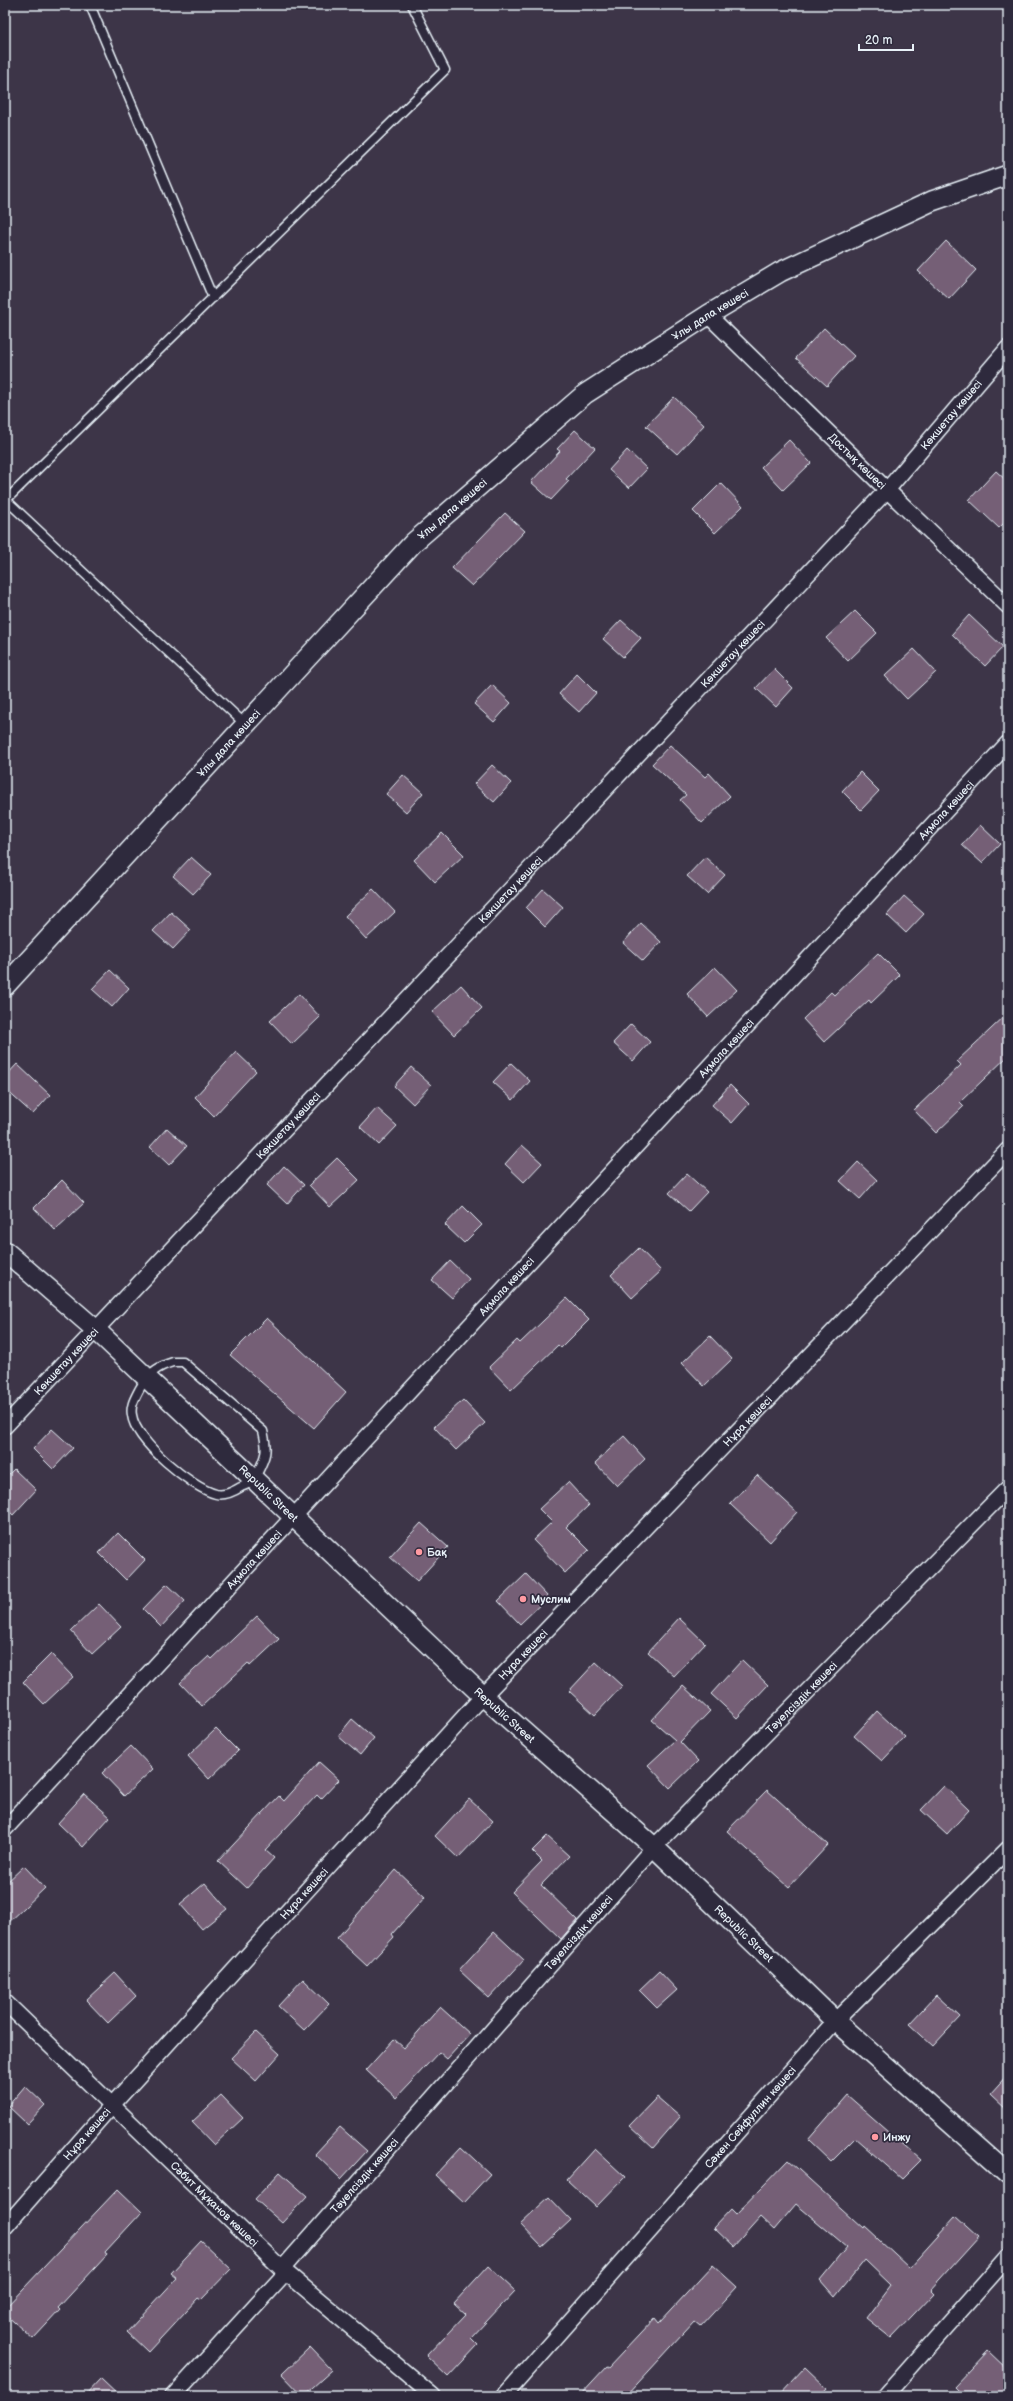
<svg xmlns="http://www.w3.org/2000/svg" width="1013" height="2401" font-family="'Balsamiq Sans',sans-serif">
<rect width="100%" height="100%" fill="#3d3548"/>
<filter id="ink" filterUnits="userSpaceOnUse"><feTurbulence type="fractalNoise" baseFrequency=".025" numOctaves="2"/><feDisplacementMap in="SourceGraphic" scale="8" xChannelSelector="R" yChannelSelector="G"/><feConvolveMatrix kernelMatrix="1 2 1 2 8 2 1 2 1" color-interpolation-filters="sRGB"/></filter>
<g filter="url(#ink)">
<path fill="#745f76" stroke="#e8f1f8" d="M946,241L976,270L949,299L918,271Z
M824,328L854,356L827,386L796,358Z
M674,397L704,425L677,454L646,426Z
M575,430L595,448L566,479L569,481L551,500L531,482L560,451L557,449Z
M789,440L811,463L783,490L761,467Z
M627,450L647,469L629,488L609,470Z
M996,471L1008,482V519L999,528L969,500Z
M721,483L743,506L715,533L693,511Z
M505,513L525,531L472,586L452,568Z
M855,611L877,633L848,661L826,638Z
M969,615L1003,647L985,666L952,634Z
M621,620L641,638L623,657L603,639Z
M914,649L936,672L907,699L885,676Z
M774,669L793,688L776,707L756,688Z
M577,674L596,693L579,712L559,694Z
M492,685L511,703L494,722L474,704Z
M670,745L705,777L709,773L730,796L702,823L680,800L686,795L652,764Z
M492,765L511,783L494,802L474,784Z
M860,772L879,791L861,810L842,791Z
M403,775L423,793L406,812L386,794Z
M980,825L1000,844L982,863L962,845Z
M442,833L464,855L435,882L414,860Z
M191,857L211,875L193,894L173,876Z
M705,857L725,875L707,894L687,876Z
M373,889L395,912L366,939L345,916Z
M543,889L563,907L545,927L526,908Z
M904,896L924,914L906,933L887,915Z
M171,912L191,930L173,949L153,931Z
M641,923L661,942L643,961L623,943Z
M878,953L900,975L871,1003L869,1000L824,1042L803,1019L831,992L834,995Z
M715,967L737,990L708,1017L687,994Z
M110,970L129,988L112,1007L92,989Z
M461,985L482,1008L454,1035L432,1012Z
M299,994L320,1017L292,1044L270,1021Z
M1008,1013V1056L960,1102L964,1106L936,1133L914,1110L961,1065L957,1061Z
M631,1024L650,1042L633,1061L613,1043Z
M236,1052L256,1071L214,1116L195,1097Z
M511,1063L530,1081L513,1100L493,1082Z
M17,1064L50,1095L33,1114L5,1089V1077Z
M411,1067L431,1085L413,1104L394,1086Z
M730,1085L749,1104L732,1123L712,1105Z
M377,1108L397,1126L379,1145L360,1127Z
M167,1128L187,1146L169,1165L150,1147Z
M522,1145L542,1163L524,1182L505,1164Z
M337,1158L359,1180L330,1207L309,1185Z
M858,1162L877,1180L860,1199L840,1181Z
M284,1166L304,1185L287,1204L267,1185Z
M687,1174L707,1192L689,1211L669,1193Z
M62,1180L84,1203L55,1230L34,1208Z
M463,1206L482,1225L464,1243L445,1225Z
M639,1248L661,1271L632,1298L611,1275Z
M450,1261L469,1279L452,1298L432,1280Z
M567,1298L589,1320L561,1348L558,1345L511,1390L489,1367L517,1340L520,1343Z
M267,1318L346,1392L314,1428L230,1355Z
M710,1336L732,1359L704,1386L682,1363Z
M463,1400L485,1423L456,1450L434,1427Z
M52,1429L73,1448L53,1469L33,1449Z
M624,1436L645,1459L617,1486L595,1463Z
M14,1469L36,1490L13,1515L5,1507V1478Z
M757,1475L797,1512L770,1542L730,1504Z
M568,1482L589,1505L566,1527L589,1550L565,1573L533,1540L552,1522L539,1509Z
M421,1523L448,1547L417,1581L390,1557Z
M118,1533L145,1560L126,1580L99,1553Z
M526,1574L548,1597L520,1624L498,1601Z
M167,1584L185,1601L161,1627L143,1609Z
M99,1604L121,1627L92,1654L71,1631Z
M257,1616L279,1639L250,1666L248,1663L202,1706L180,1683L209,1656L212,1659Z
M679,1618L705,1643L674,1676L648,1652Z
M51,1654L73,1677L44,1704L23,1682Z
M742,1660L768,1685L737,1718L711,1694Z
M596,1662L622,1686L595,1715L569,1691Z
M683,1686L710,1711L680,1742L698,1761L670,1788L648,1765L675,1740L652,1720Z
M877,1711L905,1737L882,1761L854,1736Z
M352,1719L374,1738L360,1755L338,1736Z
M216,1729L238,1751L209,1779L188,1756Z
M131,1746L153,1769L124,1796L102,1773Z
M319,1762L339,1780L321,1799L317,1795L265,1850L274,1858L247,1888L218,1861L279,1796L284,1801Z
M944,1786L969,1810L947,1834L921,1810Z
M767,1790L828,1845L789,1887L727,1831Z
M84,1794L110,1817L83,1847L58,1823Z
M469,1799L493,1821L458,1858L435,1836Z
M547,1836L569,1856L541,1885L577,1920L561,1939L512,1892L542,1861L532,1851Z
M24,1866L45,1888L5,1926V1884Z
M396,1870L425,1897L392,1934L394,1937L367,1966L337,1938Z
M205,1883L227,1909L202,1929L180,1904Z
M494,1932L524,1960L489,1998L459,1970Z
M659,1971L677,1990L657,2008L639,1990Z
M115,1973L136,1996L108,2023L86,2000Z
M303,1979L329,2004L304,2030L278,2006Z
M936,1995L960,2017L933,2046L909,2024Z
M440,2007L470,2034L447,2059L439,2052L396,2098L366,2070L394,2039L404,2048Z
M256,2032L280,2054L256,2081L231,2058Z
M1008,2074V2111L990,2094Z
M25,2086L45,2105L27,2124L8,2106Z
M221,2095L243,2118L214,2145L192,2122Z
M847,2095L921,2160L902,2179L855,2138L831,2162L808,2140Z
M657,2097L680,2117L653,2148L629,2126Z
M340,2127L367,2151L341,2179L315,2154Z
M461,2147L490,2174L464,2202L435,2175Z
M595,2149L625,2177L596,2207L567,2180Z
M788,2160L863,2228L864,2226L909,2268L956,2216L979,2237L931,2290L934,2293L891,2338L866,2318L891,2285L865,2260L835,2297L820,2280L847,2247L796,2204L774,2230L760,2217L733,2247L713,2228L731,2209L736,2214Z
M280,2172L307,2196L282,2223L255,2199Z
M118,2189L142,2212L105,2252L107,2255L58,2308L60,2310L33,2339L5,2314V2308Z
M549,2197L571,2220L542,2247L520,2224Z
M201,2241L231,2269L201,2300L198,2298L148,2352L127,2332L177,2278L171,2273Z
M713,2265L737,2287L700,2327L694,2322L626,2396H579L606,2367L608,2368L655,2318L659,2323Z
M488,2266L515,2291L471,2338L478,2345L448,2377L426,2356L466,2314L454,2303Z
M310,2347L332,2370L303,2396L282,2374Z
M988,2351L1008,2370V2386L998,2396H963L954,2387Z
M805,2367L827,2388L820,2396H778Z
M101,2378L120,2396H84Z"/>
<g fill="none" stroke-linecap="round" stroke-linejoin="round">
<g stroke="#e8f1f8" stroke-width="11">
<path id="service" d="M90,5L213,298
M5,499L246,725
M6,500L445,70L412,5
M173,1362H183L263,1431C268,1451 266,1456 257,1474C254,1482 248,1484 241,1487C233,1492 225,1496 216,1494C192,1488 135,1441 132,1415C130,1406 135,1398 139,1390C147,1375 156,1367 173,1362Z"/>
</g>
<g stroke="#e8f1f8" stroke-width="18">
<g id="minor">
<path id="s1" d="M708,315L887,490L1008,606"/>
<path id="s2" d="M5,1426L887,490L1008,348"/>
<path id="s3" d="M5,1829L1008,743"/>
<path id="s4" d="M5,2002L282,2269L433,2396"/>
<path id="s5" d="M5,2227L112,2105L483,1696L1008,1150"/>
<path id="s6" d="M173,2396L284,2275L282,2269L654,1847L1008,1488"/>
<path id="s7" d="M504,2396L835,2021L1008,1849"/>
<path d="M885,2396L1008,2257"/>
</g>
</g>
<g stroke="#e8f1f8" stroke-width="22">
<g id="tertiary">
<path id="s8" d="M5,986L414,542L585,394L708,315L780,272L932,201L1008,175"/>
<path id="s9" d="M5,1251L95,1329L483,1696L654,1847L835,2021L1008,2174"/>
</g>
</g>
<use href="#service" stroke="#2f2a3d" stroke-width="8"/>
<use href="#minor" stroke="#2f2a3d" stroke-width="15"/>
<use href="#tertiary" stroke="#2f2a3d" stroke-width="19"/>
</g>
</g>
<g fill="#ff9aa2" stroke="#2f2a3d" stroke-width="1.5">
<circle cx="419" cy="1552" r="4"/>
<circle cx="523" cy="1599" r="4"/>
<circle cx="875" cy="2137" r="4"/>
</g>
<g text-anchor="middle" stroke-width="3.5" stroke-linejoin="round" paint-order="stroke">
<g font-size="11" fill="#e8f1f8" stroke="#2f2a3d">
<text dy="4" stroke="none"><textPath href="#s8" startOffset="978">Ұлы дала көшесі</textPath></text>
<text dy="4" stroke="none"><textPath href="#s2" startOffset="1385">Көкшетау көшесі</textPath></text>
<text dy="4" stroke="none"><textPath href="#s1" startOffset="209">Достық көшесі</textPath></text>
<text dy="4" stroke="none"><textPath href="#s8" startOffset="654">Ұлы дала көшесі</textPath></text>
<text dy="4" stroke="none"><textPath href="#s2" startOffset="1061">Көкшетау көшесі</textPath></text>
<text dy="4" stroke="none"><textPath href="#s8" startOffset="330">Ұлы дала көшесі</textPath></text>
<text dy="4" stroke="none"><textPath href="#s3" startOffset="1387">Ақмола көшесі</textPath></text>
<text dy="4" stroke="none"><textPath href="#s2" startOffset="737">Көкшетау көшесі</textPath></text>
<text dy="4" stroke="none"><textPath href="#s3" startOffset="1063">Ақмола көшесі</textPath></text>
<text dy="4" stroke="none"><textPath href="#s2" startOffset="413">Көкшетау көшесі</textPath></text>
<text dy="4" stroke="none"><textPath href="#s3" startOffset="739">Ақмола көшесі</textPath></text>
<text dy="4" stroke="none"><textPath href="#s2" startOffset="89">Көкшетау көшесі</textPath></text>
<text dy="4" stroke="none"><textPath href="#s5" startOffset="1096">Нұра көшесі</textPath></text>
<text dy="4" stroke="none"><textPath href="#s9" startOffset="358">Republic Street</textPath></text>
<text dy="4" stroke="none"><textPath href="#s3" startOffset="367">Ақмола көшесі</textPath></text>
<text dy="4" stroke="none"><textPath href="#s5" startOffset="772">Нұра көшесі</textPath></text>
<text dy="4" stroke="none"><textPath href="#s6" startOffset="943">Тәуелсіздік көшесі</textPath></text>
<text dy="4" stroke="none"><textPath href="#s9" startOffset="682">Republic Street</textPath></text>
<text dy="4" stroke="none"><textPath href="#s5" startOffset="448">Нұра көшесі</textPath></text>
<text dy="4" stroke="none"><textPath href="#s6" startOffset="619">Тәуелсіздік көшесі</textPath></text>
<text dy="4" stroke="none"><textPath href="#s9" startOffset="1006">Republic Street</textPath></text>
<text dy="4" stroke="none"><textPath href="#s7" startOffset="372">Сәкен Сейфуллин көшесі</textPath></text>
<text dy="4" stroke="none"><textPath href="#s5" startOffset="124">Нұра көшесі</textPath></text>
<text dy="4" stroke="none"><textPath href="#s6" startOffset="295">Тәуелсіздік көшесі</textPath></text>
<text dy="4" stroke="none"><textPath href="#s4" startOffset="291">Сәбит Мұқанов көшесі</textPath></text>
</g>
<g font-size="11" font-weight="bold" fill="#e8f1f8" stroke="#2f2a3d" text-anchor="start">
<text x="427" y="1556">Бақ</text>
<text x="531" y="1603">Муслим</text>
<text x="883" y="2141">Инжу</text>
</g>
</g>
<rect width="1013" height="2401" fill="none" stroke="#2f2a3d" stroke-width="20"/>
<rect x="10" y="10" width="993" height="2381" fill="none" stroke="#e8f1f8" stroke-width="1.5" filter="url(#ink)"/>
<path d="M859 44v6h54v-6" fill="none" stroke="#e8f1f8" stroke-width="2"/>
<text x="865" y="44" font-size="12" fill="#e8f1f8" stroke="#2f2a3d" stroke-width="3" paint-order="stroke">20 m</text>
</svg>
